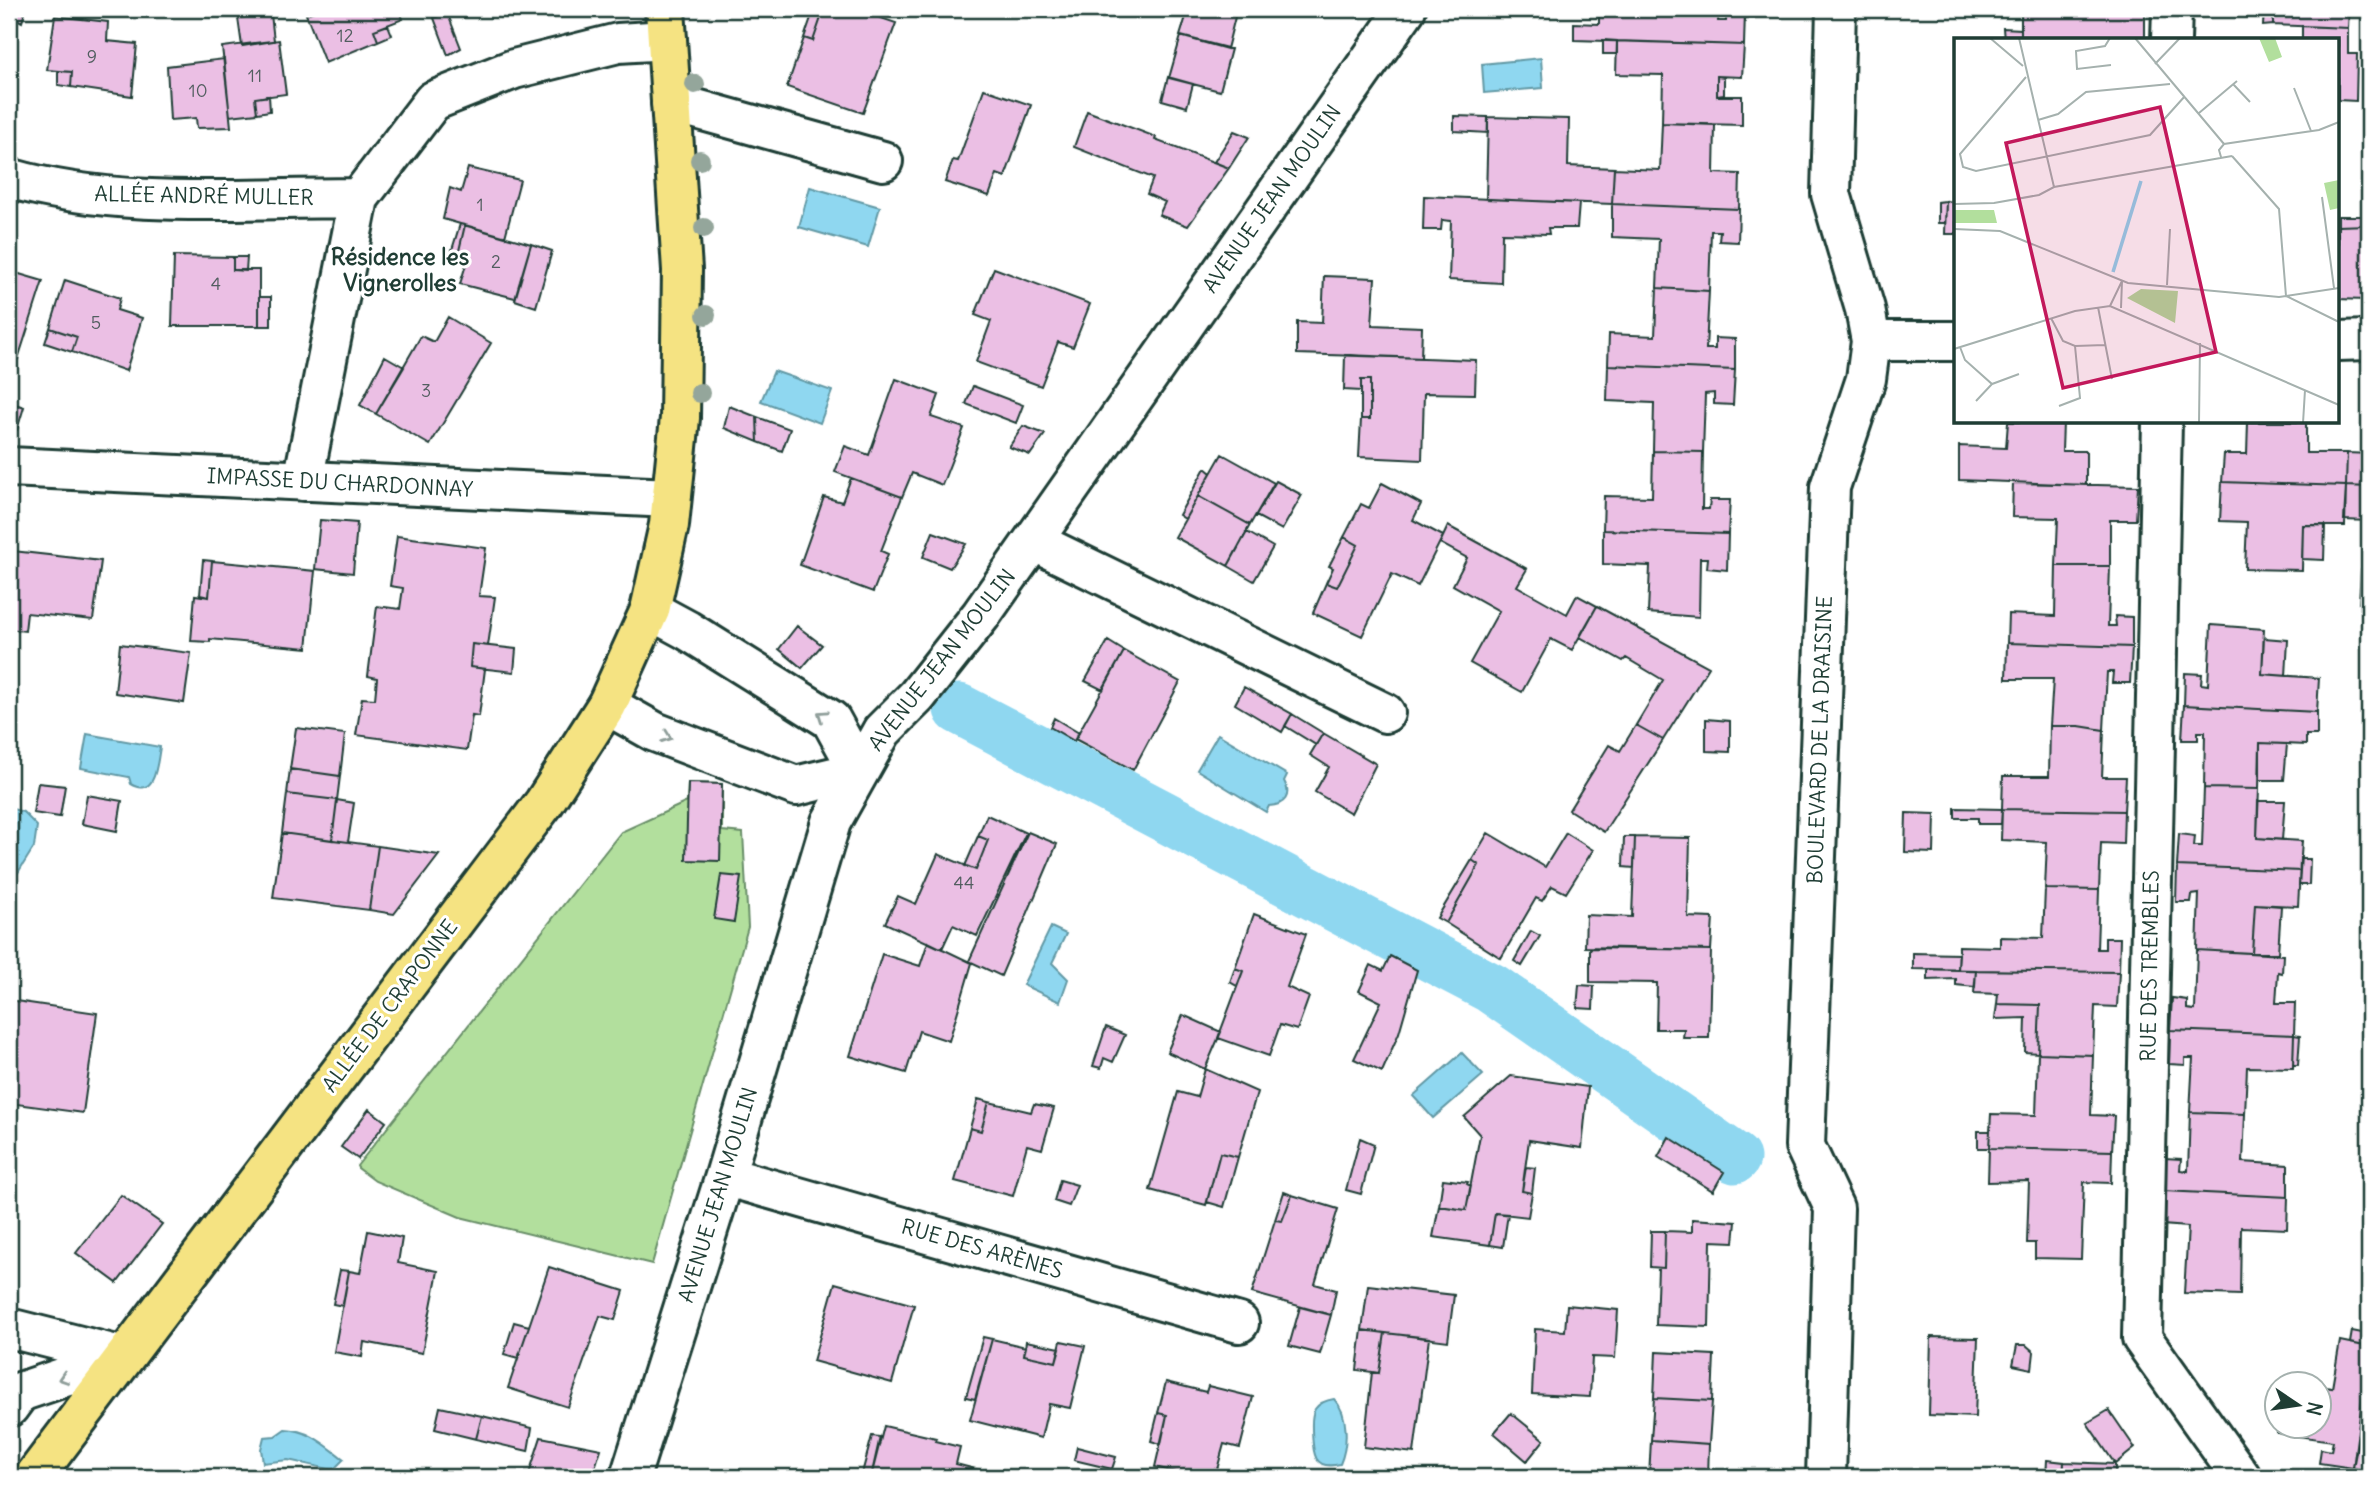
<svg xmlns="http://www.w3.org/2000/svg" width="2378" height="1486" font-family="Delius,sans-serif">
<rect width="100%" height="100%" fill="#fff"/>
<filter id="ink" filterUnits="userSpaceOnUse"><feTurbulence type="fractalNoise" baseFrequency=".0143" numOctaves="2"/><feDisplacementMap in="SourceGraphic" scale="14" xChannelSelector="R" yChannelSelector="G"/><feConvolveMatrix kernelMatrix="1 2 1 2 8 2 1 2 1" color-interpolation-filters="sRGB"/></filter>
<g filter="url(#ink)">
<path fill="#b2df9d" stroke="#688e68" stroke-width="2" d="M688,783L722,784V831L743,833L748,927L652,1264L460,1217L375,1181L358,1168L357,1166L621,832L687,802Z"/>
<path fill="#8fd7f0" stroke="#6299a5" stroke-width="2" d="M1541,58L1543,88L1484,93L1482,64Z
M810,187L880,207L868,247L799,227Z
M774,371L832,391L820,423L761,401Z
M87,734L160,747C157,763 156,799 131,784L129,777L81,768Z
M1218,734L1287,775L1284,781C1292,796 1285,805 1269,806L1266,812L1197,770Z
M9,808L23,812L37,826L34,847L9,887Z
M1051,927L1066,934L1052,963L1068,979L1060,1002L1023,985Z
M1462,1053L1483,1075L1433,1118L1413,1096Z
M1334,1399C1349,1414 1348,1446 1340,1464C1312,1471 1313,1451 1312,1430C1312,1423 1311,1415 1315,1409C1320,1402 1327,1400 1334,1399Z
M285,1429C310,1430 325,1445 344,1459L333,1470L288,1460L263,1463L261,1449L264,1437L275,1436Z"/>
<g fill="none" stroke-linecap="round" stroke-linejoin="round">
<path stroke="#8fd7f0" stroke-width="51" d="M959,709L1491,988L1735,1158"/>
</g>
<path fill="#ebbfe4" stroke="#1f3d34" stroke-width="2" d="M9,9H26L22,22L9,15Z
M320,9H399L403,19L374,30L378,41L325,63L306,14Z
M814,9H824L813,41L804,38Z
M824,9H855L896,23L863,113L787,87L804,38L813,41Z
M1183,9H1237L1227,49L1180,36L1188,10Z
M1599,9H1719L1718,21H1726V11L1745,12L1744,45L1574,40V23L1599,24Z
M2021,9H2145V40H2021Z
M2264,9H2273V25L2263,26Z
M2273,9H2349L2348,28L2273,25Z
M447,12L461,48L448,55L434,18Z
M271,14L274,41L242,46L238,18Z
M55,16L108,22L107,41L137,44L132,96L71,87L72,72L47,70Z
M388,25L392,35L378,41L374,30Z
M2302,26L2348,28V54H2357L2356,101L2338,100V40H2302Z
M2003,28L2021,29V40H2004Z
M1181,36L1231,49L1220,91L1169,78Z
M279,40L286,94L255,98L257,113L230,116L222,47Z
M1603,40L1617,41V54H1603Z
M1617,41L1744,45L1742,77L1717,76V96H1742V125L1662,123L1663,75L1616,74Z
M224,59L231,127L197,128L196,118L170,120L167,66Z
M58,71L72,72L71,87L58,85Z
M1717,76L1724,77V95L1717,96Z
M1168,77L1193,84L1187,107L1162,100Z
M984,89L1031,105L1005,177L997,174L989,196L945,182L953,160L958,161Z
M269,96L270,111L257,113L255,98Z
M1087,111L1156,137L1155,140L1229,168L1188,226L1159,215L1165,202L1147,194L1153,178L1074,147Z
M1454,116L1488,117V133L1454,131Z
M1488,117L1569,119L1568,166L1614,168L1612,204L1486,199Z
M1662,123L1715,125L1714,173L1740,174L1739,209L1612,204L1614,168L1660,170Z
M1234,131L1249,137L1229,168L1214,162Z
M468,168L520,180L505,237L443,219L450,188L461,192Z
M1424,196L1579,203L1577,228H1548L1549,234L1502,233L1501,283L1449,280L1451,221L1442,220L1441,230H1423Z
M1946,201L1945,223H1938V202Z
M1946,201L1956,202V234H1945Z
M1612,204L1739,209L1738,242L1719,241L1720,231H1711L1709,291L1657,288L1659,239L1612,237Z
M2338,216H2369V240H2367L2368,225L2338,226Z
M460,224L465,225L458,255L451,253Z
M465,225L531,244L515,298L460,284L468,258L458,255Z
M2368,225L2369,280H2366L2365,300L2338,299V226Z
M531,244L552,251L536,307L515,300Z
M174,256L233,257V270H259V326H172Z
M233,257H247L246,271L233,270Z
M994,268L1090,304L1073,347L1058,342L1041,386L976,362L991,321L975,315Z
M9,271L43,281L18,359L9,356Z
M1324,276L1375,278L1372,325L1422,327L1421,358L1297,354V322L1322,323Z
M65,280L120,298L117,310L142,318L126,371L72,352L77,337L50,328Z
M1657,288L1709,291L1706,349H1715V338L1735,339V370L1608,365L1609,334L1655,336Z
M259,297H271V326H259Z
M448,317L491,343L430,445L376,414L421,336L434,342Z
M50,328L77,337L72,352L45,343Z
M1345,355L1476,360L1475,394L1424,393L1422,460L1359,457L1361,419H1370V380H1361V391L1344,390Z
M385,356L404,367L376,414L360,405Z
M1608,365L1735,370L1733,405L1714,404V393L1705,394L1703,452L1653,451L1654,403L1607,401Z
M896,379L939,395L931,417L964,428L942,485L912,473L902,497L835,472L845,446L869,455Z
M1361,380H1370V419H1361Z
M973,386L1023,405L1016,423L966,404Z
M9,402L24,407L17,430H9Z
M729,406L757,417L758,442L724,428Z
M757,417L790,429L782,451L758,442Z
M2008,422H2063L2062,451H2086V485L1959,480V446L2006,448Z
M2248,422H2306V453H2347L2346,486L2222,482L2224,454H2247Z
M1023,426L1045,434L1030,455L1009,447Z
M1653,451L1703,452L1702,509H1709L1710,500H1730L1728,534L1603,530L1604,496L1652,497Z
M2347,453L2369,454V487L2346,486Z
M1222,454L1274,483L1250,525L1198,496Z
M1205,468L1211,473L1185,519L1179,515Z
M851,478L902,497L881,551L888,554L873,592L800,565L824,497L842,502Z
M1276,481L1302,495L1282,530L1256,516Z
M2222,482L2346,486L2345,526L2303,525L2302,570L2245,569L2247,522L2220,521Z
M1382,483L1421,504L1413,520L1443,536L1418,586L1392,574L1362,636L1313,613L1326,583L1337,587L1358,545L1344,537L1361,504L1369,508Z
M2013,483L2138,486L2136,520H2110V566H2056L2058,518L2012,517Z
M2346,486L2369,487V521L2344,520Z
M1198,496L1250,525L1228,566L1175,537Z
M320,520L357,523L353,573L315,569Z
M2303,525H2325L2324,560L2302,559Z
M1448,526L1527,569L1517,586L1567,614L1577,595L1597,606L1572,650L1551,639L1522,692L1470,663L1499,611L1453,585L1467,558L1440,543Z
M1603,530L1728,534L1727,570L1707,568L1708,558H1700L1699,617L1648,613L1650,566L1603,564Z
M933,532L966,544L950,568L923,557Z
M1247,532L1273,547L1254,581L1228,566Z
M397,536L486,548L479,596L495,597L488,646L472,644L470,667L485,669L479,716L472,715L467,750L356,735L362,698L375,699L377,678L368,676L377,606L400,609L403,588L390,586Z
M1344,537L1358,545L1337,587L1326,583L1333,568L1329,566Z
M13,551L101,561L93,620L27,613L25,631L9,629V583Z
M203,560L212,561L209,597L200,595Z
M212,561L315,571L307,648L210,639V642L191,641L195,595L209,597Z
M2056,566H2110L2108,626H2116L2115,616L2132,617V647L2007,643L2008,614L2055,616Z
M2361,569H2369V603H2359Z
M1597,606L1709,667L1663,740L1636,725L1663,680L1626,658L1623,661L1580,637Z
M2211,625L2264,629L2262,674L2319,678L2317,712L2184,705L2185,673L2202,674L2201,684L2208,685Z
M797,626L822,645L802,668L779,649Z
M2264,638L2288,640L2286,676L2262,674Z
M1108,641L1124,651L1103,690L1085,681Z
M2007,643L2132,647L2130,683H2112L2113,672H2107L2104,730L2079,726H2050L2053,679H2006Z
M120,644L191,653L184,703L115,693Z
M472,644L516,649L514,672L470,667Z
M1124,651L1180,682L1133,770L1075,739Z
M1244,687L1292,714L1282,732L1235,704Z
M2184,705L2317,712V735H2306V745L2260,743L2259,789L2204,788L2205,732H2198V740H2182Z
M1292,714L1323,733L1316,745L1285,726Z
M1054,718L1079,733L1074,741L1050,727Z
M1706,719L1730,721V752L1706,751Z
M1636,725L1663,740L1604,832L1569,810L1609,745L1620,751Z
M2050,726H2079L2104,730L2102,777H2126L2124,811L2002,809L2003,776H2049Z
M296,728L345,734L340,776L290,769Z
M1323,733L1376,764L1351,813L1315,792L1329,767L1310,755Z
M2260,743L2287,744L2284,780H2260Z
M290,769L340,776L337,800L287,794Z
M38,783L65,786L60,817L33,813Z
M688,783L722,784L720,861L686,860Z
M2204,788L2259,789L2257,838L2302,841L2300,871L2177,866L2179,834L2195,836L2194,846H2202Z
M287,794L337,800L332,840L282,833Z
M87,795L122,801L117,831L82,824Z
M337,800L354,803L348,842L332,840Z
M2258,801H2285L2282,840L2257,838Z
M1955,808L2002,809L2001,824H1978V818H1955Z
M2002,809L2124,811L2123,844L2101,843L2099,890L2045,889L2047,842L2001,840Z
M1906,813L1935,814L1934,853L1905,852Z
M987,815L1026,833L977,936L953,925L942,949L885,923L898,896L916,904L938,854L976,870L988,840L978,836Z
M1028,832L1057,844L1001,976L969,961Z
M282,833L378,846L369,910L273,898Z
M1488,833L1545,867L1566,833L1593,850L1566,893L1552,886L1542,901L1536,898L1501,958L1446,923L1479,865L1472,860Z
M978,836L988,840L976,870L965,866Z
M1624,837H1635L1634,868L1623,867Z
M1635,837L1690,838L1688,917L1713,918L1711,950L1585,947L1586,915L1632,917Z
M378,846L439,855L394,914L369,910Z
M2300,859H2310L2309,885H2299Z
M1472,860L1479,865L1446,923L1437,918Z
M2177,866L2300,871L2298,906L2255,904L2252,953L2197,950L2199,894L2192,895L2191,902H2176Z
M721,875L741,877L734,922L714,919Z
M2045,889L2099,890L2097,949H2105V938H2120L2119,972L1958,970L1959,946L2000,947V937L2043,938Z
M2255,904L2281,906L2278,953H2252Z
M1254,914L1306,934L1287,987L1309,997L1297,1030L1280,1025L1269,1056L1218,1038L1243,971L1235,968Z
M1531,931L1540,936L1522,966L1514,961Z
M928,942L972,963L949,1041L919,1031L906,1073L850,1056L882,954L920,966Z
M1590,948L1711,950L1709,1038H1683L1684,1029H1656L1657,983L1590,982Z
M2197,950L2283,955L2282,973L2278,972L2276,1003H2295L2294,1035L2170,1030L2172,998L2187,1000V1009L2195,1010Z
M1913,953L1959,954L1958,970L1913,969Z
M1390,956L1417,970L1399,1033L1382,1072L1354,1059L1381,1002L1359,991L1371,965L1383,971Z
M1235,968L1243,971L1237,986L1230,982Z
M1928,969L1976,970L1975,987L1956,985V979L1928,980Z
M1976,970L2119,972L2117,1007L2095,1006L2093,1055L2038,1053L2040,1005L1997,1004L1998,994L1974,993Z
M1579,985L1594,986L1593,1009L1577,1008Z
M9,1000L97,1013L83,1113L9,1103Z
M1997,1004L2040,1005L2038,1053L2025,1052L2026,1018L1995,1019Z
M1183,1015L1221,1032L1205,1069L1167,1052Z
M1106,1027L1125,1035L1113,1062L1104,1058L1101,1068L1093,1066Z
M2170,1030L2294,1035L2293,1068L2247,1067L2245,1114L2190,1112L2193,1058H2185V1065L2169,1064Z
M2294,1035L2300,1036L2298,1065H2293Z
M2038,1053L2093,1055L2091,1115L2114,1116L2112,1151L1989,1148L1991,1114L2036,1115Z
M1205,1069L1257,1092L1238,1157L1220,1153L1206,1205L1150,1190L1178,1092L1197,1097Z
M1511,1076L1588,1087L1582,1148L1529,1140L1522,1191L1532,1193L1528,1217L1495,1213L1490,1245L1433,1237L1439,1206L1466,1210L1480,1135L1464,1117Z
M978,1099L989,1102L981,1131L970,1128Z
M989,1102L1031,1112L1034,1104L1054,1108L1042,1149L1027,1145L1013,1196L955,1181L970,1128L981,1131Z
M369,1109L386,1122L358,1159L341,1147Z
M2190,1112L2245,1114L2243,1162L2288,1165V1197L2164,1191L2165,1158L2181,1159L2180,1170L2188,1171Z
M1978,1131H1990L1989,1148H1978Z
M1669,1137L1724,1172L1713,1191L1658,1157Z
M1360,1138L1374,1144L1361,1194L1346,1190Z
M1989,1148L2112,1151L2111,1183L2084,1182L2081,1259L2035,1258V1243H2027L2029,1181L1988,1182Z
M1220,1153L1238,1157L1224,1207L1207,1202Z
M1526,1167L1535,1168L1532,1193L1522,1191Z
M1443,1179L1468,1182L1467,1184L1471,1186L1466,1210L1439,1206Z
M1060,1180L1077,1185L1069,1206L1054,1201Z
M2164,1191L2288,1197L2287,1229L2241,1227L2240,1295L2184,1293L2188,1227L2162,1225Z
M1284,1192L1292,1195L1282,1221L1275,1220Z
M121,1195L162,1224L117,1283L76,1253Z
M1292,1195L1338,1209L1315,1284L1336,1290L1331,1315L1252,1293L1275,1220L1282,1221Z
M1495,1213L1508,1214L1503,1247L1490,1245Z
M1692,1219L1736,1222L1734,1242L1711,1241L1709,1327L1656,1325L1658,1268H1664L1665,1231L1692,1232Z
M368,1231L402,1238L398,1263L438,1271L422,1353L364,1342L362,1357L334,1352L349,1271L360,1273Z
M1651,1231H1665L1664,1268L1650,1267Z
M549,1267L624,1291L615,1320L600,1316L568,1407L508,1388Z
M340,1270L349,1271L343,1306L333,1304Z
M835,1283L914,1305L892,1383L813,1361Z
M1368,1285L1454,1295L1448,1341L1362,1330Z
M1567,1305L1618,1310L1615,1358L1592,1357L1590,1397L1532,1394L1535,1329L1565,1331Z
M1300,1307L1331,1315L1320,1354L1289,1346Z
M514,1322L529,1326L518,1358L504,1354Z
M1362,1330L1385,1333L1379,1373L1357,1370Z
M2352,1331L2367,1334L2365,1346L2350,1343Z
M1385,1333L1429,1338L1414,1453L1364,1447L1372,1372L1379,1373Z
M983,1337L992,1339L975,1399L966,1397Z
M1931,1337L1978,1338L1975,1417L1929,1415Z
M992,1339L1026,1347L1024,1355L1056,1362L1061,1341L1085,1346L1070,1408L1049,1404L1041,1438L970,1420Z
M1026,1341L1060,1348L1056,1362L1024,1355Z
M2340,1341L2369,1347L2353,1468L2319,1463L2321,1449L2331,1451L2333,1441L2277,1433L2278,1426H2318V1386L2332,1388Z
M2017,1345H2026L2034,1352L2032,1369L2013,1365Z
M1656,1352L1714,1355L1712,1401L1654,1398Z
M1166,1382L1206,1392L1208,1386L1253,1397L1240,1448L1224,1444L1215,1477H1196L1155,1467L1167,1415L1158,1413Z
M1654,1398L1712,1401L1709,1444L1651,1440Z
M440,1407L482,1416L476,1439L435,1429Z
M2109,1410L2135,1448L2115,1464L2087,1423Z
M1158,1413L1167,1415L1161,1444L1151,1441Z
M1511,1413L1544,1440L1527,1461L1494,1433Z
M482,1416L532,1428L528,1451L476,1439Z
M884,1426L936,1438L935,1441L960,1447L956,1464L983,1471L982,1477H871Z
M872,1436L880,1437L871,1477H861Z
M2359,1436L2369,1438V1471L2353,1468Z
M541,1437L601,1449L592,1477H528Z
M1651,1440L1709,1444L1708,1477H1649Z
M1077,1447L1116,1457L1112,1469L1074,1460Z
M2047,1460L2064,1462L2063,1477H2046Z
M2064,1462L2115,1464V1477H2063Z
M2346,1467L2369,1471V1477H2344Z"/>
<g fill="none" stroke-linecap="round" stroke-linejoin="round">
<g stroke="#1f3d34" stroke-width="44">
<path id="minor" d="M2171,40L2172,9
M671,102L883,161
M9,178C118,210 245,198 359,198
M1871,341H1956
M2338,341L2369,340
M2162,422L2142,1338L2241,1477
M9,467L671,498
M303,481L359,198L433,101L514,69L618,43L667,40
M1033,541L1385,713
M650,610L687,630L831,720L859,771
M607,705L655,732L796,786L859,771
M725,1176L1239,1323
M9,1328L124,1357
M9,1407L20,1392L124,1357
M630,1477L725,1176L831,822L882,731L917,696L981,615L1406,9
M1826,1477L1834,1208L1805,1146L1830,487L1866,379L1871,341L1865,309L1831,194L1836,9"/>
</g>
<g stroke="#1f3d34" stroke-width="44">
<path id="major" d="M34,1477L544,803L607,705L650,610L669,525L680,418L682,270L665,9"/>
</g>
<use href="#minor" stroke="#fff" stroke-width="38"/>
<use href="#major" stroke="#f5e382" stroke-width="38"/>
</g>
<g fill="#94a69b">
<circle cx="695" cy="84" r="10"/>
<circle cx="700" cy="160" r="10"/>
<circle cx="704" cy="228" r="10"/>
<circle cx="706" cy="315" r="10"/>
<circle cx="700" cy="393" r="10"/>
</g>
<defs><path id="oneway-chevron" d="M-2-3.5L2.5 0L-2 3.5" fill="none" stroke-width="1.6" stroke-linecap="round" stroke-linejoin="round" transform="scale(1.75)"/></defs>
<g stroke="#8f9e9a">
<use href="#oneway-chevron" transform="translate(822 715) rotate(-146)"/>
<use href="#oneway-chevron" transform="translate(667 737) rotate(20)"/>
<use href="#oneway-chevron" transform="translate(63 1378) rotate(162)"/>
</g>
</g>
<g text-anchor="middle" stroke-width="6" stroke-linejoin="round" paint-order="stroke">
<g font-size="18" fill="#525e60">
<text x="345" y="42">12</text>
<text x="92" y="63">9</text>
<text x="255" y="82">11</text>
<text x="198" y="97">10</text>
<text x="480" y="211">1</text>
<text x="496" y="268">2</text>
<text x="216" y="290">4</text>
<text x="96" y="329">5</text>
<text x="426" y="397">3</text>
<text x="964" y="889">44</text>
</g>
<g font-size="21" fill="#1f3d34" stroke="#fff">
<text transform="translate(204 196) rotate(1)" y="7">ALLÉE ANDRÉ MULLER</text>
<text transform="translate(1272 199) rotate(-55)" y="7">AVENUE JEAN MOULIN</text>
<text transform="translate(340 483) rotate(3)" y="7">IMPASSE DU CHARDONNAY</text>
<text transform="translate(942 660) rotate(-52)" y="7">AVENUE JEAN MOULIN</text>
<text transform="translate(1820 740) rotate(-88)" y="7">BOULEVARD DE LA DRAISINE</text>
<text transform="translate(2150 966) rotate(-89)" y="7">RUE DES TREMBLES</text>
<text transform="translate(390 1006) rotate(-53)" y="7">ALLÉE DE CRAPONNE</text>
<text transform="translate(718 1195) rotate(-73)" y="7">AVENUE JEAN MOULIN</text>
<text transform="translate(982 1249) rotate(16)" y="7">RUE DES ARÈNES</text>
</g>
<g font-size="23" font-weight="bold" fill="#1f3d34" stroke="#fff">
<text x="400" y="265">Résidence les<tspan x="400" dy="26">Vignerolles</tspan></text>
</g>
</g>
<g transform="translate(1954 38)">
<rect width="385" height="385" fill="#fff"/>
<path d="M305,0H321L328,19L315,24ZM385,142V170L376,172L370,145ZM0,172H40L43,185H0ZM187,251L224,253L221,285L173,260Z" fill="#b2df9d"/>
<path fill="none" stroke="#8fd7f0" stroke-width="3.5" d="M159,234L187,143"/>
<path fill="none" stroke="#a5b1ae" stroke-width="2" d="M36,0L69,28M65,0L100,149M156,0L151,8L122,13L123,31L157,27M181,0L270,106M201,26L226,0M72,39L6,116L9,129L22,133L196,97L231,58M279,46L296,64M340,50L357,93M245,75L283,43M84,82L104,76L132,54L216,46M278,118L325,171L332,258M267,119L265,112L270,106L365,92L385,84M368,159L380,250M0,166L40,165L85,157L100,149L278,118M0,191L46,193L174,245L325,259L385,250M213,247L216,191M332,258L385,284M156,268L168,243M144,269L158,341M167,270L168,243M97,280L109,303L121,308L151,307M6,309L11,322L38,346L65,336M0,311L121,273L156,268L385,367M22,363L38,346M105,368L126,360L121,308M245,385L246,305M349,385L351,352"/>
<path fill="#c2185b" fill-opacity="0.15" stroke="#c2185b" stroke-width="3.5" d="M206,69L262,314L109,350L52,105Z"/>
<rect width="385" height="385" fill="none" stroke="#1f3d34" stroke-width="3.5"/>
</g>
<rect width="2378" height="1486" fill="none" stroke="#fff" stroke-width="35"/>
<rect x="18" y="18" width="2343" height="1451" fill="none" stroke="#1f3d34" stroke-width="2.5" filter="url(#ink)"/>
<g transform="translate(2298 1405) rotate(103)"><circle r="33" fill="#ffffff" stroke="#a5b1ae" stroke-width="2"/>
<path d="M0-5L12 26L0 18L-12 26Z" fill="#1f3d34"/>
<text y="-10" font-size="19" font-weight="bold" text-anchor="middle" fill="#1f3d34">N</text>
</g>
</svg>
